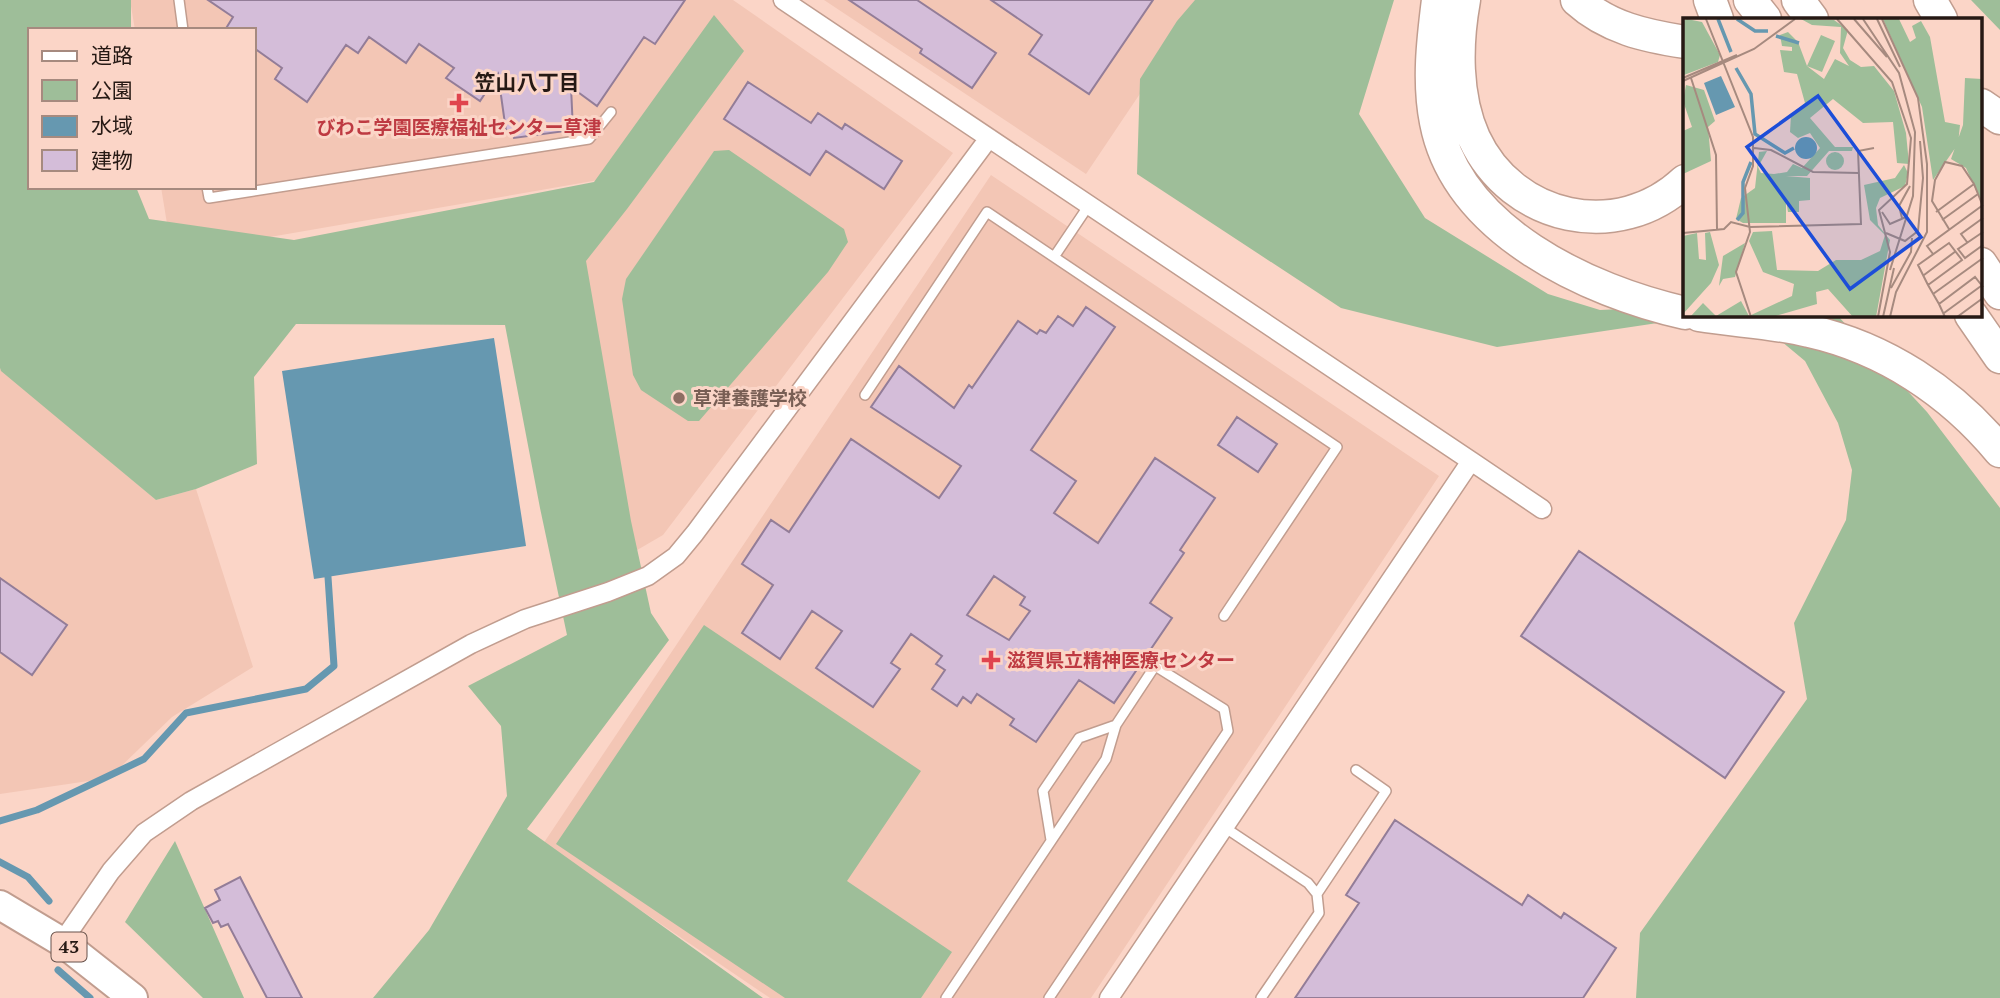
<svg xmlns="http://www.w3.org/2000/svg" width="2000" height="998" font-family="'PT Serif','Noto Sans JP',serif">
<rect width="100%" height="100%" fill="#fbd5c7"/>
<path fill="#f3c6b5" d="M130,0H733L953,153L663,535L613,564L574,260L616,177L172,254L161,187H254V30H135Z
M824,0H1203L1086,174Z
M991,175L1439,476L1091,998H770L543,844Z
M0,369L156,500L196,489L253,667L172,717L109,778L0,794Z"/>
<path fill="#9ebe99" d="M0,0H131V30H30V187H136L149,219L294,240L594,182L714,15L744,51L627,209L586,261L631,521L651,613L669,640L527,829L763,998H373L429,930L507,796L501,726L468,686L567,635L540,508L505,325L296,324L254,377L257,464L196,489L156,500L1,371L0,368Z
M1195,0H1394L1359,114L1425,218L1548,294L1600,310L1685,306L1711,315L1497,347L1341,308L1137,174L1140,79L1177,21Z
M1971,0H2000V30Z
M729,150L844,229L848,242L828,272L699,421H688L641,390L633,375L622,299L626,279L714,151Z
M1750,315H1837L1927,412L2000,508V998H1636L1640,933L1807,699L1794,623L1846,520L1852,470L1838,423L1805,361Z
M704,625L921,771L847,881L952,952L921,998H785L556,844Z
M175,841L244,998H203L125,922Z"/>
<path fill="#6698b0" d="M494,338L526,546L314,579L282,371Z"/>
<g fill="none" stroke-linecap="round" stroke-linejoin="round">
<path stroke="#6698b0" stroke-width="7" d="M0,821L37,810L144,759L186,713L306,689L334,666L328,577
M0,862L28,877L49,901
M58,970L90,998"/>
</g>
<path fill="#d4bdd9" stroke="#937d98" stroke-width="2" fill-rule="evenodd" d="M208,0H685L655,44L644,37L597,106L571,87L573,130L514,138L512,130L506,131L498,74L480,101L446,78L454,68L419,44L406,63L369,37L358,53L346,45L307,102L275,79L282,68L254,48V30H225L233,17Z
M849,0H917L996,53L972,88L920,53L922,49Z
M991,0H1153L1089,94L1029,54L1042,35Z
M748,82L811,123L818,113L842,129L845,124L902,161L884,189L826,151L810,175L724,119Z
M1086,307L1115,327L1031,450L1076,481L1054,513L1098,543L1155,458L1215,498L1180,550L1184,553L1150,603L1172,618L1114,703L1079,680L1036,742L1010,725L1014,719L977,694L971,703L963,697L957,706L932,689L945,670L936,664L942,656L911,634L891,663L900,669L873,707L816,668L842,631L812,611L780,659L742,633L773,585L742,564L771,520L789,532L851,439L939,498L961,466L871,407L899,366L954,408L969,385L972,388L1018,321L1037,334L1040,330L1046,333L1058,316L1073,326ZM994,576L1025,597L1020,605L1030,611L1009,640L967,615Z
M1237,417L1277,444L1258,472L1218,445Z
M1579,551L1784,692L1725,778L1521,636Z
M0,578L67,625L32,675L0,652Z
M1395,820L1522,905L1528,895L1561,918L1564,913L1616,948L1583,998H1295L1359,903L1346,895Z
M240,877L302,998H267L228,924L221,927L218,921L213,923L205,908L220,900L215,890Z"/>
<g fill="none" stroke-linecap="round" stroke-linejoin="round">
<g stroke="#c19d8f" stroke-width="12">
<path id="lane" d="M179,0L183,30
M207,187L209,198L589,139L611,112
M1054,257L1089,205
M865,395L987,212L1337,447L1224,616
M1224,827L1308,883L1317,894L1319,913L1261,998
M1051,840L1043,791L1079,738L1116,725
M1317,894L1386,791L1356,770
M946,998L1106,759L1116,725L1155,666L1224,709L1228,731L1049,998"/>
</g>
<g stroke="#c19d8f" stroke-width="21">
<path id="street" d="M783,0L1471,461L1109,998
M1471,461L1542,509
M62,942L111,871L144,833L191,801L471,644L525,619L608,592L648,576L676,556L695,533L989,138"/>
</g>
<g stroke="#c19d8f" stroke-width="32">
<path id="primary" d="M0,905L62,942L133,998"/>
</g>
<g stroke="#c19d8f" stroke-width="35">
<path id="highway" d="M1438,0C1433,40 1428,82 1436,122C1457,231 1588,291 1685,313
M1464,0C1456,44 1455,96 1474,138C1512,220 1618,244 1685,181
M1577,0C1608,28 1646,36 1685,42
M1710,0L1717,19
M1750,0L1765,19
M1798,0L1812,19
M1930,0L1941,19
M1981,105L2000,118
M1981,264L2000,293
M1699,315C1735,321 1773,322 1809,331C1885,348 1951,392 2000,451
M1971,315L2000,357"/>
</g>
<use href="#lane" stroke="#fff" stroke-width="9"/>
<use href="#street" stroke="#fff" stroke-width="18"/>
<use href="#primary" stroke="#fff" stroke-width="28"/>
<use href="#highway" stroke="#fff" stroke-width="32"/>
</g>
<g fill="#e0444e" stroke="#fbd5c7" stroke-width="2.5">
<path d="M455.5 92.5h7v7h7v7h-7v7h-7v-7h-7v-7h7z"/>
<path d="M987.5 649.5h7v7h7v7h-7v7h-7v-7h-7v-7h7z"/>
</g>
<circle fill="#8d6e63" stroke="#fbd5c7" stroke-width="2.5" cx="679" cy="398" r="7"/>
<g text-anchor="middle" stroke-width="6" stroke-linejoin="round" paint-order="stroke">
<rect fill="#fbd5c7" stroke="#66514a" stroke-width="2" x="51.5" y="932.5" width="35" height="29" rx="5"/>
<g font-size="18" font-weight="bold" fill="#261914">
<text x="69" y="953">43</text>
</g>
<g font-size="19" font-weight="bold" fill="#be3a42" stroke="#fbd5c7">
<text x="459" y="134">びわこ学園医療福祉センター草津</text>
<text x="1007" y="667" text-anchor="start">滋賀県立精神医療センター</text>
</g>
<g font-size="19" font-weight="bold" fill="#785e54" stroke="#fbd5c7" text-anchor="start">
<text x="693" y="405">草津養護学校</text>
</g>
<g font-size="21" font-weight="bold" fill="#261914" stroke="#fbd5c7">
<text x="527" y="90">笠山八丁目</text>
</g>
</g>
<g transform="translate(1683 18)">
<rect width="299" height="299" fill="#fbd5c7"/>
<path d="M4,1L19,4L37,37L35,44L1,57L0,3ZM118,1L151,2L165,12L160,30L167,42L178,49L191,48L211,73L223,115L226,146L214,145L210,104L180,105L150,81L127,100L152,129H170L169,133H146L124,158H103L127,160V182L116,183V194H105L103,182V205H60L53,201L58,180L72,170L76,134L84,133L75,149L78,155L91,156L104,154L110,146L119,150L137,130L127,115L115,120L107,114L108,97L122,85L114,56L101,54L97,32L109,33V29L99,28L97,17L105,14L115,24L124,48L138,17L152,23L139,54L124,48L141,61L152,41L166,48L157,35L158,9L129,7ZM200,1H216L227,24L233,20L229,8L238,3L247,19L262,104L277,107L275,126L250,162L239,89ZM282,60L299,61V186L283,150L268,141L280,107ZM3,67L21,72L32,103L25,109L28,143L0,156V113L9,109L0,83ZM143 143a9 9 0 1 1 18 0a9 9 0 1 1-18 0ZM221,147L225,155L222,168L197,180L193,190L195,207L207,222L193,299H170L145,271L133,274L134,286L89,299H7L20,285L33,298L58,283L66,298L109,278L111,266L80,254L66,223L70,214L89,213L94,252L135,253L153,242H178L197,233L202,217L187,202L181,167L212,160ZM27,214L36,247L28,265L0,296V218L14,215L16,241L23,242L22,215ZM62,225L52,259L40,261L36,268L40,238Z" fill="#9ebe99"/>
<path d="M38,58L52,89L33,97L21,65ZM112 130a11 11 0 1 1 22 0a11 11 0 1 1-22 0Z" fill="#6698b0"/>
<path fill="none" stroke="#6698b0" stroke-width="3.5" d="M35,1L48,34M54,1L72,13H85M93,18L116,25M53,50L68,76L72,116L102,135L111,130M54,202L60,195V164L68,144"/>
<path fill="none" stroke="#a68a7f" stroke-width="2" d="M23,1L70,119V148L62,170L67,214L53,254L68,299M154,1L209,64L228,120L224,166L196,192L207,234L195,299M171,1L204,39M180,1L216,55L232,114L230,178L207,252M194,1L217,49M199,1L235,80L244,146V214L213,274L207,299M0,60L54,37M8,60L33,137L34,211M0,63L71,31L112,1M71,130L88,132L130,154L176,155M199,194L207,206L223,199M253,194L291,166L299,186M219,200L216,188L227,168M259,202L295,176M266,211L249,183L252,162L262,144L279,148L291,166M300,214L275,231L282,240L300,227M0,215L41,211L48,204L67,209L178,206L175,133L191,130M203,215L222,223L235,213L240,160L237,123M284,224L278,216L300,200M250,236L244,228L300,187M241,257L273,233M245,267L279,242L266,225L235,247L245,267L256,286L262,299M208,270L228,234L229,220M250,276L300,240M256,286L292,259L300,269M261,295L298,268M200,299L211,250M274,299L300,280"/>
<path fill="#1d4ed8" fill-opacity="0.15" stroke="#1d4ed8" stroke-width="3.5" d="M135,78L238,219L167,271L64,129Z"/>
<rect width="299" height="299" fill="none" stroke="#261914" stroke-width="3.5"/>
</g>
<rect x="28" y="28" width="228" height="161" fill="#fbd5c7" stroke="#a68a7f" stroke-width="2"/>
<rect x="42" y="51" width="35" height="10" fill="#ffffff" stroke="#a68a7f" stroke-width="2"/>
<text x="91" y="63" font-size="21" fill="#261914">道路</text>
<rect x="42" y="80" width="35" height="21" fill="#9ebe99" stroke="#a68a7f" stroke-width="2"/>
<text x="91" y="98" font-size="21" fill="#261914">公園</text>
<rect x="42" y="116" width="35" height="21" fill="#6698b0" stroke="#a68a7f" stroke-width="2"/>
<text x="91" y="133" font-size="21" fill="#261914">水域</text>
<rect x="42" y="150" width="35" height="21" fill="#d4bdd9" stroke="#a68a7f" stroke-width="2"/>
<text x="91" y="168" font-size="21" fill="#261914">建物</text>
</svg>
